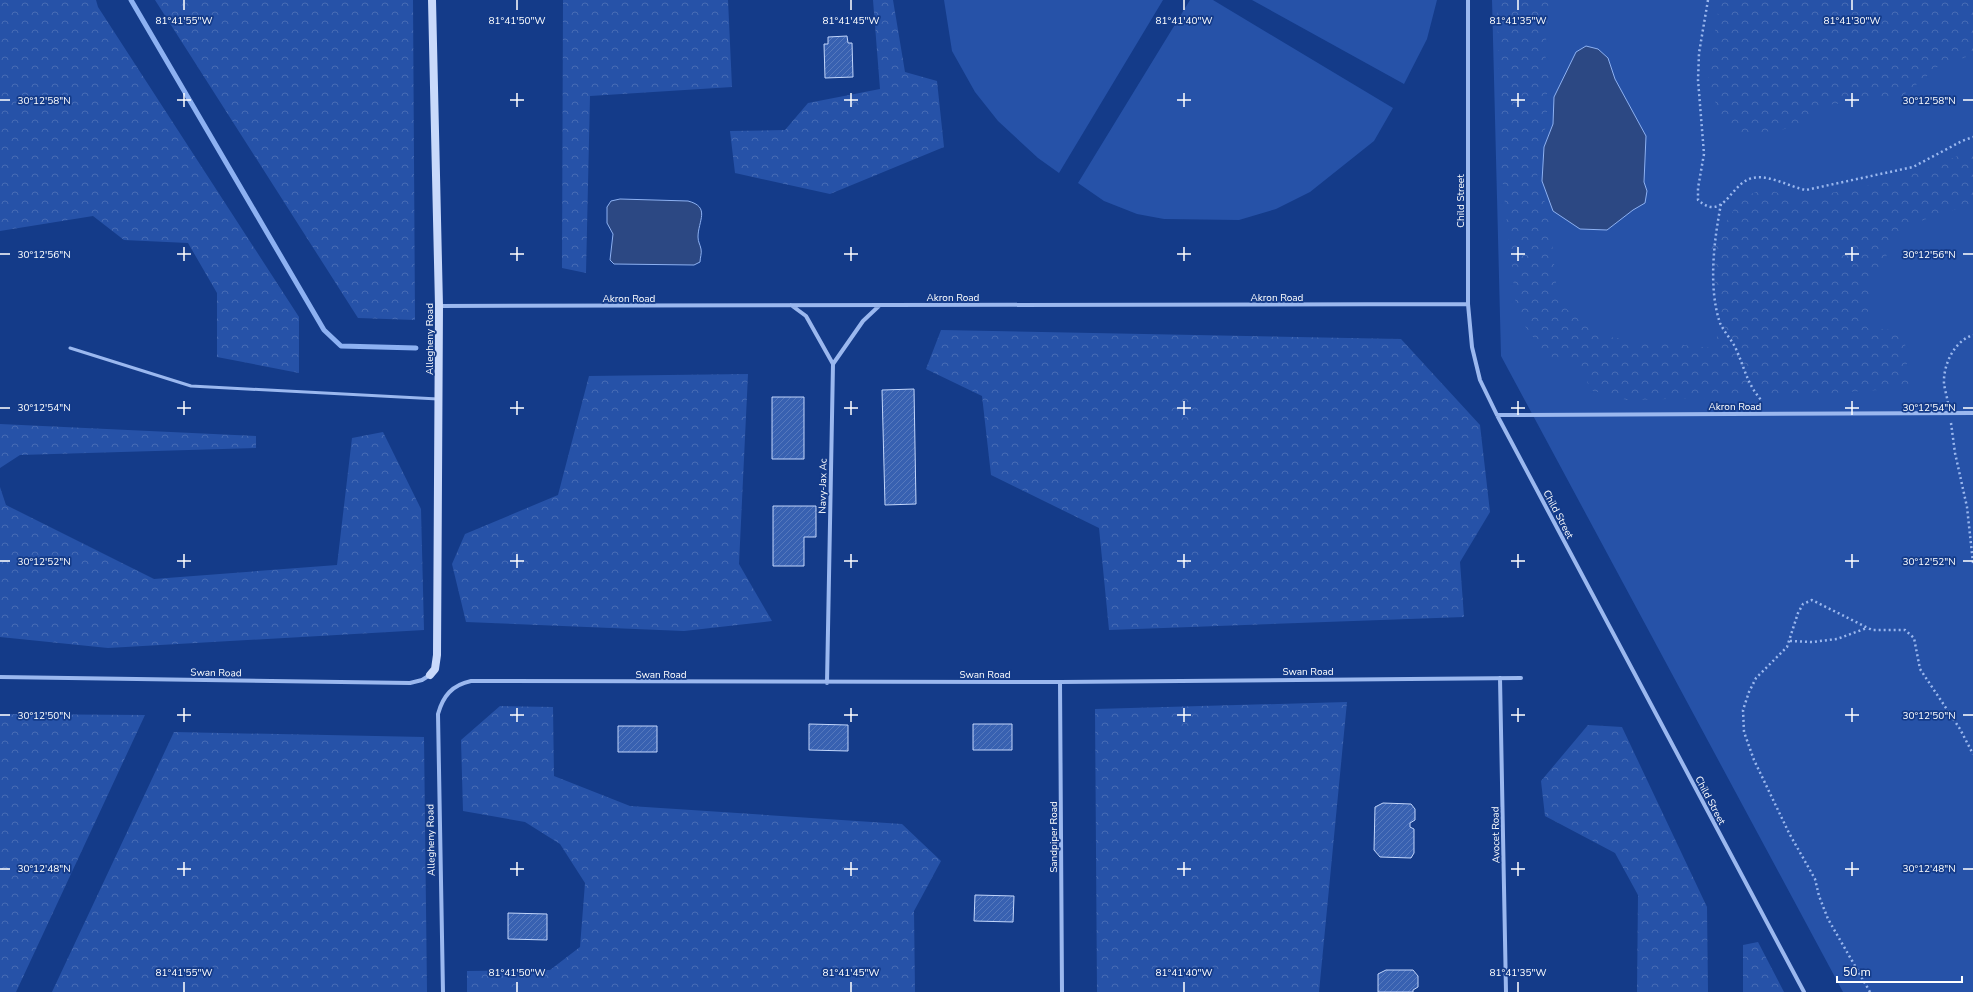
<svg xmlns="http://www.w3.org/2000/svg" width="1973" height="992" font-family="'Nunito Sans',sans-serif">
<defs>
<pattern id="forest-crowns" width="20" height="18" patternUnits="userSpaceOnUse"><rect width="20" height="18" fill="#2652a8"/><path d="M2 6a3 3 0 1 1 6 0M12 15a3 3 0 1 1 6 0" fill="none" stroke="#476cb5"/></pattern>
<pattern id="building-hatch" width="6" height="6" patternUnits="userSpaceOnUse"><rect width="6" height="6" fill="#3861b1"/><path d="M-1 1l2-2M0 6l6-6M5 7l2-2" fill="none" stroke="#5679bd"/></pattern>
</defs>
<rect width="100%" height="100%" fill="#143b89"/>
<path fill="#2652a8" d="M944,0H1163L1059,173L1038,158L998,121L975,92L952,51Z
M1190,0H1213L1393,108L1374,141L1310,192L1276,209L1239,220L1164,219L1137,214L1104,201L1078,183Z
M1252,0H1437L1427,39L1404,84Z
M1492,0H1973V992H1843L1501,356Z"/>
<path fill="url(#forest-crowns)" d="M0,0H96L98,7L299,317V373L217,357V293L188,243L124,240L93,216L0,231Z
M155,0H413L415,320L358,318Z
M563,0H728L732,87L590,96L586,273L562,268Z
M873,0H893L905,72L937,81L944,147L830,194L735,173L730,131L785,130L808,103L880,89Z
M1497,0H1549L1545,55L1553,81L1547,91V124L1539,146L1537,181L1549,213L1558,302L1599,336L1712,348L1722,325L1709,250L1741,198L1766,188L1795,200L1897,180L1973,150V200L1971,204L1903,227L1870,284L1867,328L1904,331L1909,388L1771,397L1752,377L1747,397L1627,400L1590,390L1582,366L1546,355L1517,315L1501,167Z
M1720,0H1973V55L1940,65L1900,98L1825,105L1798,127L1737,136L1721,122L1708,76Z
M941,330L1401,339L1480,425L1490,512L1460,562L1464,617L1109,630L1099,528L991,475L982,396L926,369Z
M748,374L739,564L772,621L684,631L466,622L452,564L465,534L558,495L589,376Z
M0,424L256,436V448L20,455L0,468Z
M383,432L421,509L424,630L108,648L0,637V487L6,505L154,579L337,565L352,438Z
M1347,702L1319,992H1097L1095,709Z
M500,706L553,707L554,776L630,806L902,824L941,861L914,911L915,992H467V971L550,970L580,947L585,883L560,844L525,822L463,811L461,740Z
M0,714L145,715L16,992H0Z
M1588,725L1622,727L1707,907L1708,992H1637L1638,895L1615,853L1545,816L1541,781Z
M174,732L424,737L427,992H52Z
M1758,942L1784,992H1743V945Z"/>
<path fill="#2c4883" stroke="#8db1f2" d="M1586,46L1598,49L1608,58L1615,79L1646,136L1644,182L1647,191L1645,203L1633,210L1607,230L1580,229L1553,211L1542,181L1544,147L1553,124L1554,97L1576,52Z
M620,199L688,201C711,207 698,221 698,237C698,242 700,244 701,249C702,253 700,258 700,262L694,265L614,264L610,260L613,234L607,223V207L611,201Z"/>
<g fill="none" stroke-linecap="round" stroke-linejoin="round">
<path stroke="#8db1f2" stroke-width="5" d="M131,0L324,330L341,346L416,348"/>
</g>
<path fill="url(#building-hatch)" stroke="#c1d5fb" d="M847,36L848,43H852L853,77L825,78L824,44H828V37Z
M914,389L916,504L885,505L882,390Z
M772,397H804V459H772Z
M773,506H816V537H804V566H773Z
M809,724L848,725V751L809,750Z
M973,724H1012V750H973Z
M618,726H657V752H618Z
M1383,803L1411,804L1415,809V820L1410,823V827L1414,829V853L1411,858L1380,857L1374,850L1375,807Z
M975,895L1014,896L1013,922L974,921Z
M508,913L547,914V940L508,939Z
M1386,970H1413L1418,976V987L1413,990V992H1378V974Z"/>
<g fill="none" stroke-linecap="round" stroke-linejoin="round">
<path stroke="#9bb8ef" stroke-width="2.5" stroke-dasharray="2 3" stroke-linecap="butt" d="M1708,0L1699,53L1698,80L1704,154L1698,188V200C1722,221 1729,189 1747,180C1764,171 1789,187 1806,190L1913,167L1962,141L1973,137
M1721,204C1714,240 1708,288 1720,323C1724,332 1732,340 1736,349C1745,369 1747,384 1762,401
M1948,403C1947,397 1945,390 1944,384C1943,365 1954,341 1973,335
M1951,423L1955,453L1967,507L1973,563
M1790,641L1812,642L1837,639L1867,628
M1870,992L1828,919L1819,896L1815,879L1789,833L1754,760L1744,732L1743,710L1749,692L1756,678L1787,647L1798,613L1803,604L1812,600L1872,630H1905L1914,638L1920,669L1960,729L1973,754"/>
<path stroke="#9bb8ef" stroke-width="3" d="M70,348L191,386L438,399"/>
<path stroke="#9bb8ef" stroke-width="4" d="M1468,0V304L1472,347L1480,380L1497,415L1804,992
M791,305L806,316L833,364L827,683
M439,306L1468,304
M833,364L863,321L880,305
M1497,415L1973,413
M0,677L410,683L422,680L430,675
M1500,678L1506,992
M1060,682L1062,992
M443,992L438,714C443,696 452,685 471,681L1060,682L1521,678"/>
<path stroke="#c9d9fb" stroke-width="8" d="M430,675L435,669L437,655L439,306L432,0"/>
</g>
<path fill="none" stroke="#fff" stroke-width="1.5" d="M184,0V10M517,0V10M851,0V10M1184,0V10M1518,0V10M1852,0V10M184,93V107M517,93V107M851,93V107M1184,93V107M1518,93V107M1852,93V107M0,100H10M177,100H191M510,100H524M844,100H858M1177,100H1191M1511,100H1525M1845,100H1859M1963,100H1973M184,247V261M517,247V261M851,247V261M1184,247V261M1518,247V261M1852,247V261M0,254H10M177,254H191M510,254H524M844,254H858M1177,254H1191M1511,254H1525M1845,254H1859M1963,254H1973M184,401V415M517,401V415M851,401V415M1184,401V415M1518,401V415M1852,401V415M0,408H10M177,408H191M510,408H524M844,408H858M1177,408H1191M1511,408H1525M1845,408H1859M1963,408H1973M184,554V568M517,554V568M851,554V568M1184,554V568M1518,554V568M1852,554V568M0,561H10M177,561H191M510,561H524M844,561H858M1177,561H1191M1511,561H1525M1845,561H1859M1963,561H1973M184,708V722M517,708V722M851,708V722M1184,708V722M1518,708V722M1852,708V722M0,715H10M177,715H191M510,715H524M844,715H858M1177,715H1191M1511,715H1525M1845,715H1859M1963,715H1973M184,862V876M517,862V876M851,862V876M1184,862V876M1518,862V876M1852,862V876M0,869H10M177,869H191M510,869H524M844,869H858M1177,869H1191M1511,869H1525M1845,869H1859M1963,869H1973M184,982V992M517,982V992M851,982V992M1184,982V992M1518,982V992"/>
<g text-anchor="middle" stroke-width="3.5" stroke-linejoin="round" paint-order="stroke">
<g font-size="10" fill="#fff" stroke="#143b89">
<text transform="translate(1460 201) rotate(-90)" y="4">Child Street</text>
<text x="953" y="301">Akron Road</text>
<text x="1277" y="301">Akron Road</text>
<text x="629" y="302">Akron Road</text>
<text transform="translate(429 339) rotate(-90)" y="4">Allegheny Road</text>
<text x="1735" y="410">Akron Road</text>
<text transform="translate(822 486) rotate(-89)" y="4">Navy-Jax Ac</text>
<text transform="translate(1559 514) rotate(62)" y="4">Child Street</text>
<text x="1308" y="675">Swan Road</text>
<text transform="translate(216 672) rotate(1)" y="4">Swan Road</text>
<text x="661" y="678">Swan Road</text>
<text x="985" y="678">Swan Road</text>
<text transform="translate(1711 800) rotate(62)" y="4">Child Street</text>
<text transform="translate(1495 835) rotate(-91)" y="4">Avocet Road</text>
<text transform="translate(1053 837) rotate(-90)" y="4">Sandpiper Road</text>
<text transform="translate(430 840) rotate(-91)" y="4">Allegheny Road</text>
</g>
</g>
<g font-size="10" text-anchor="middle" fill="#fff" stroke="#143b89" stroke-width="3.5" stroke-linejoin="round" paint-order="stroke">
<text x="184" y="24">81°41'55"W</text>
<text x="517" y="24">81°41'50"W</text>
<text x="851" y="24">81°41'45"W</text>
<text x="1184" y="24">81°41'40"W</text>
<text x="1518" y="24">81°41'35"W</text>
<text x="1852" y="24">81°41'30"W</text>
<text x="44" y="104">30°12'58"N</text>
<text x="1929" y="104">30°12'58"N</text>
<text x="44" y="258">30°12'56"N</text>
<text x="1929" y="258">30°12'56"N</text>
<text x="44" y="411">30°12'54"N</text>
<text x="1929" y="411">30°12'54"N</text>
<text x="44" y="565">30°12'52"N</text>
<text x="1929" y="565">30°12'52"N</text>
<text x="44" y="719">30°12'50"N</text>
<text x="1929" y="719">30°12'50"N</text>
<text x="44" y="872">30°12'48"N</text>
<text x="1929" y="872">30°12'48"N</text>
<text x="184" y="976">81°41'55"W</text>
<text x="517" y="976">81°41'50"W</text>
<text x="851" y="976">81°41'45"W</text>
<text x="1184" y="976">81°41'40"W</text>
<text x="1518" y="976">81°41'35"W</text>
</g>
<path d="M1837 976v6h125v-6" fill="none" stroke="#ffffff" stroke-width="2"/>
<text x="1843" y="976" font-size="12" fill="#ffffff" stroke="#143b89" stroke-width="3" paint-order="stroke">50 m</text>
</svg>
